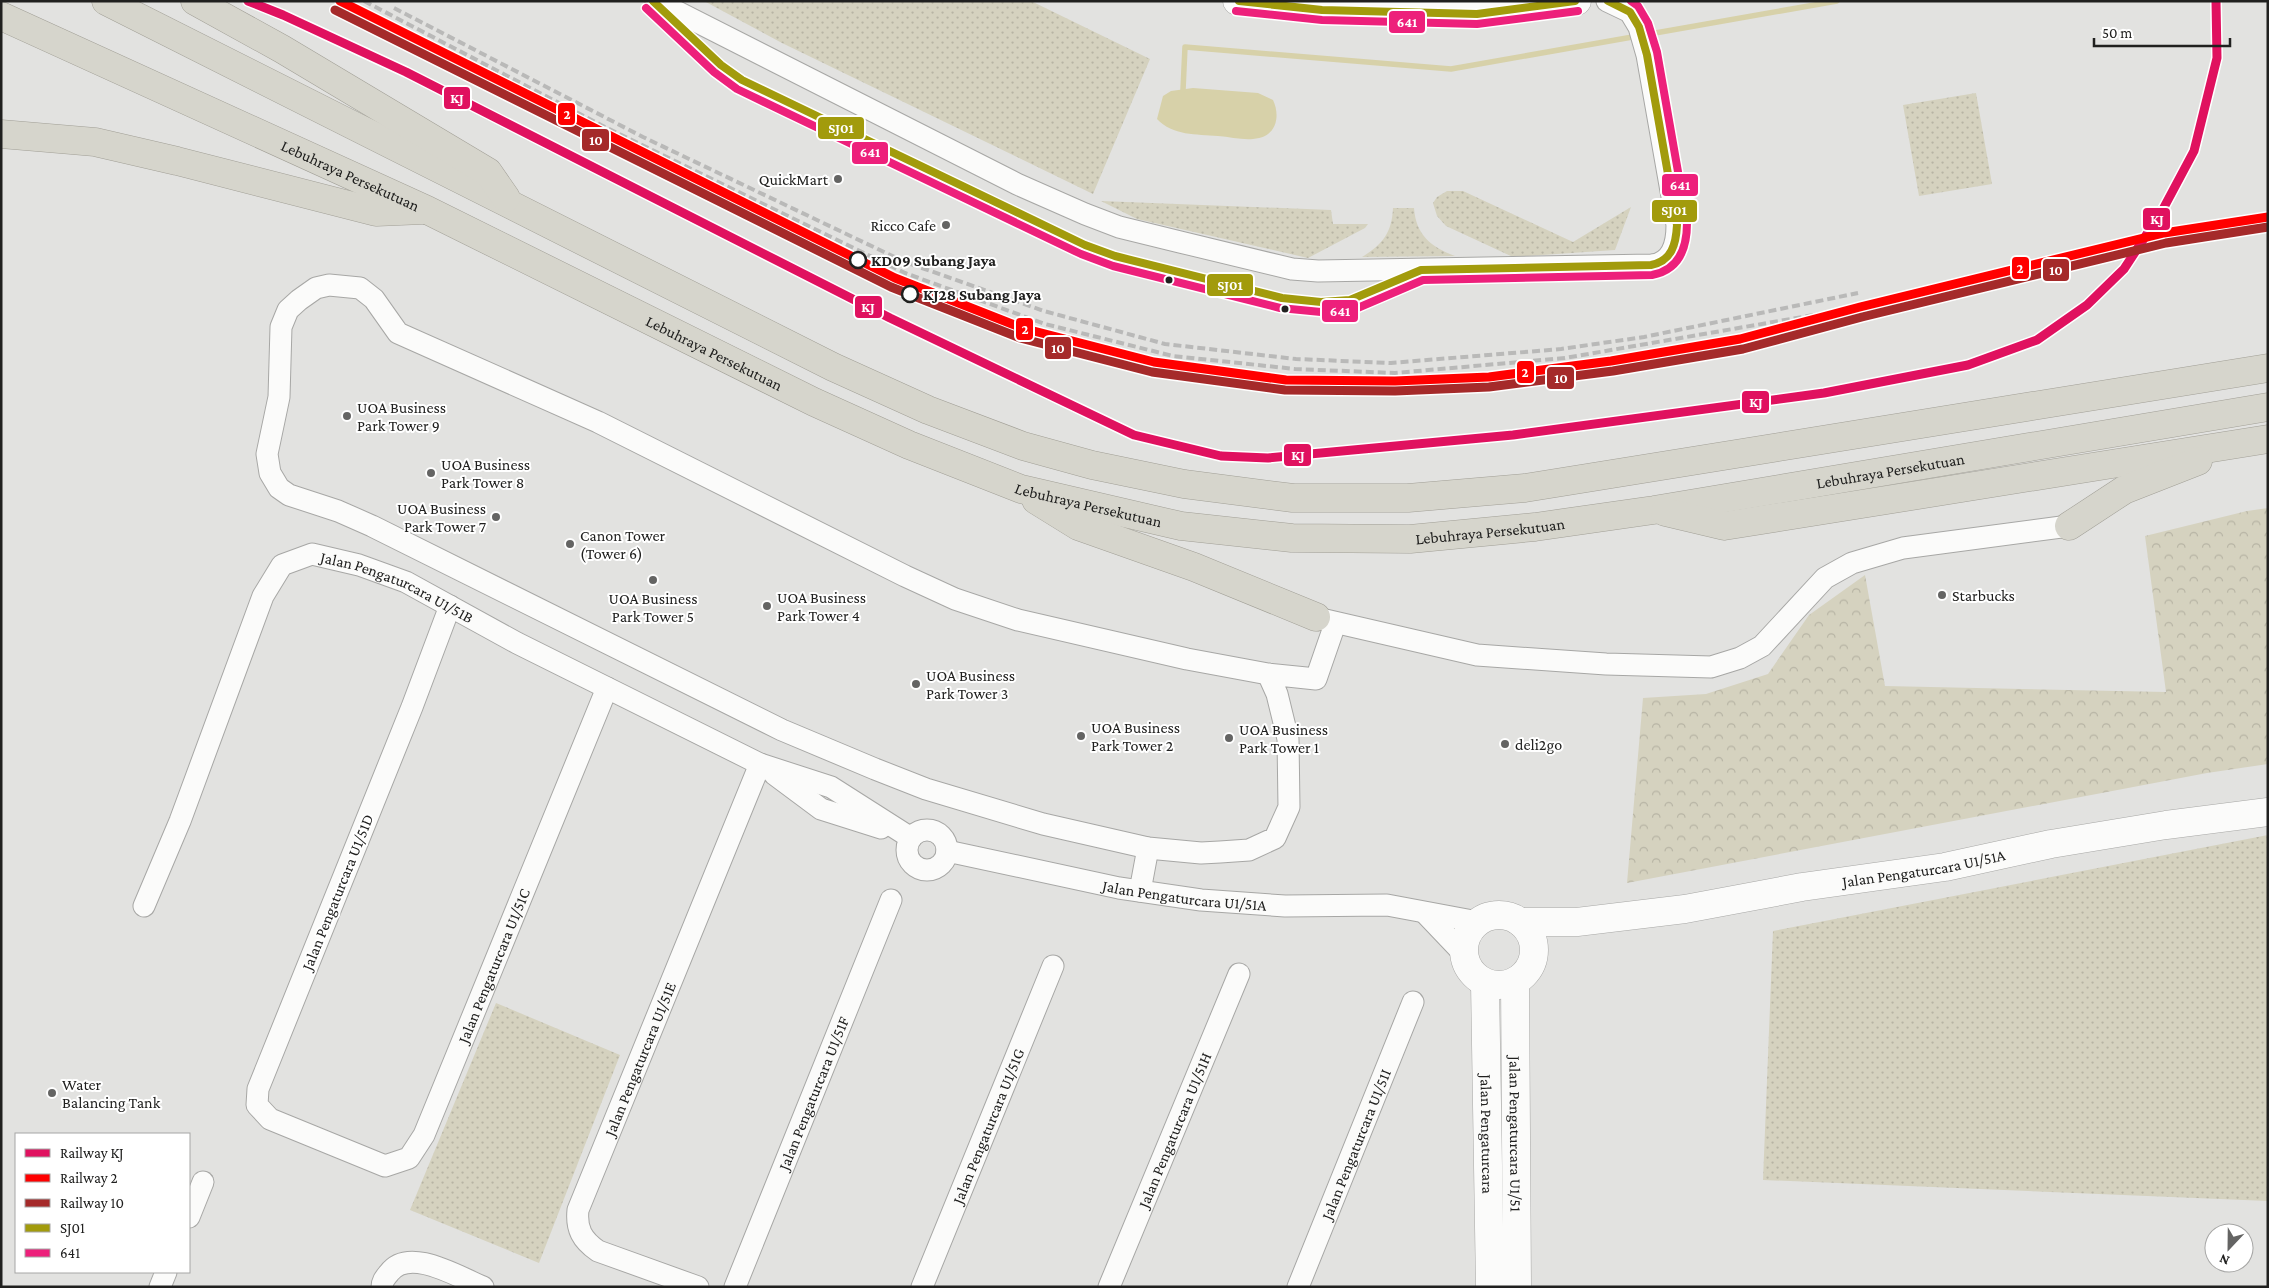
<svg xmlns="http://www.w3.org/2000/svg" width="2269" height="1288" font-family="'Crimson Pro',serif">
<defs>
<pattern id="grass-dots" width="8" height="8" patternUnits="userSpaceOnUse" patternTransform="scale(1.25)"><rect width="8" height="8" fill="#d5d2bf"/><path d="M2 2h.1M6 6h.1" fill="none" stroke="#b7b4a4" stroke-width="1.8" stroke-linecap="round"/></pattern>
<pattern id="forest-crowns" width="20" height="18" patternUnits="userSpaceOnUse" patternTransform="scale(1.25)"><rect width="20" height="18" fill="#d5d2bf"/><path d="M2 6a3 3 0 1 1 6 0M12 15a3 3 0 1 1 6 0" fill="none" stroke="#b7b4a4"/></pattern>
</defs>
<rect width="100%" height="100%" fill="#e2e2e0"/>
<path fill="url(#grass-dots)" d="M704,1H1031L1150,59L1093,194L782,43Z
M1976,93L1992,184L1919,196L1903,105Z
M1447,191H1463L1573,242L1631,207L1615,250L1513,257L1446,226L1437,216L1433,203L1437,197Z
M1101,201L1331,210L1333,224H1368L1365,228L1308,258L1137,219Z
M1393,208H1414C1416,235 1431,247 1455,256L1362,257C1382,245 1392,233 1393,208Z
M2268,835V1201L1763,1180L1773,931Z
M496,1003L620,1055L539,1263L410,1210Z"/>
<path fill="url(#forest-crowns)" d="M2268,508V764L2207,773L1627,883L1643,698L1706,694L1768,674L1809,615L1865,575L1885,686L2166,692L2145,536L2247,511Z"/>
<path fill="#d7d1a9" d="M1193,88L1258,93L1273,100C1281,117 1276,138 1253,139C1242,140 1230,137 1218,136C1196,134 1173,136 1157,119L1163,96L1171,91Z"/>
<g fill="none" stroke-linecap="round" stroke-linejoin="round">
<path stroke="#d7d1a9" stroke-width="5.5" d="M1183,90L1185,47L1451,69L1837,1"/>
<g stroke="#a7a7a5" stroke-width="23">
<g id="street">
<path d="M656,1L1017,184L1085,214L1119,227L1180,242L1292,269L1318,271L1651,265C1672,264 1677,243 1677,225L1647,55L1639,27L1630,12L1607,1"/>
<path id="s1" d="M450,606L412,707L258,1089L257,1105L270,1119L385,1166L409,1158L424,1135L607,688"/>
<path d="M1321,619L1477,655L1606,664L1711,667L1740,658L1762,646L1825,578L1852,563L1903,548L2069,526"/>
<path d="M1268,674L1277,694L1288,739L1289,807L1275,838L1249,850L1220,852L1201,853L1148,848L1043,824L926,789L875,769L782,730L372,526L338,511L289,495L279,488L270,473L267,454L279,397L281,327L288,310L299,300L316,288L329,285L360,288L374,299L398,333L598,422L905,576L955,599L1018,620L1187,659L1268,674L1316,679L1335,624"/>
<path d="M774,774L821,809L881,828"/>
<circle cx="927" cy="850" r="20"/>
<path id="s2" d="M947,851L1119,888L1201,900L1285,906L1387,905L1478,922"/>
<path d="M1140,891L1148,848"/>
<path id="s3" d="M144,906L180,821L263,596L282,565L312,554L359,565L406,582L517,643L760,764L831,787L911,838"/>
<path d="M1425,913L1464,954"/>
<path d="M189,1217L203,1182"/>
<path d="M160,1287L166,1272"/>
<path d="M382,1287C382,1281 385,1278 389,1273C409,1246 458,1277 483,1287"/>
<path id="s4" d="M698,1287L598,1251C582,1240 576,1229 578,1210L760,764"/>
<path id="s5" d="M735,1287L891,900"/>
<path id="s6" d="M922,1287L1053,966"/>
<path id="s7" d="M1109,1287L1239,974"/>
<path id="s8" d="M1298,1287L1413,1002"/>
</g>
</g>
<g stroke="#a7a7a5" stroke-width="29">
<g id="secondary">
<path d="M1237,1L1322,10L1477,14L1577,1"/>
<circle cx="1499" cy="950" r="35"/>
<path id="s9" d="M1520,922H1577L1685,909L1802,887L1945,867L2051,844L2166,825L2268,812"/>
<path id="s10" d="M1515,982L1517,1287"/>
<path id="s11" d="M1485,983L1490,1287"/>
</g>
</g>
<g stroke="#a19f96" stroke-width="29">
<g id="highway">
<path d="M106,1L833,367L928,410L1023,446L1092,465L1184,484L1293,498H1408L1525,488L2268,368"/>
<path d="M195,1L282,49L488,172L506,198"/>
<path id="s12" d="M1,16L427,210L814,402L909,445L1021,489L1181,526L1292,538L1410,539L1535,527L1654,510L2268,407"/>
<path d="M1,134L95,142L177,161L376,212L423,210"/>
<path d="M1036,500L1078,526L1194,567L1316,617"/>
<path d="M1665,512L1724,526L2268,439"/>
<path d="M2069,526L2124,490L2198,461"/>
</g>
</g>
<use href="#street" stroke="#fbfbfa" stroke-width="21"/>
<use href="#secondary" stroke="#fbfbfa" stroke-width="28"/>
<use href="#highway" stroke="#d6d5cc" stroke-width="28"/>
<path stroke="#b9b9b8" stroke-width="4" stroke-dasharray="8 4" stroke-linecap="butt" d="M364,1L601,125L905,273L1045,324L1173,356L1295,369L1395,373L1565,358L1860,307
M394,8L643,137L905,262L1044,311L1165,344L1296,359L1391,363L1561,349L1644,337L1858,293"/>
<g stroke="#fff" stroke-width="11">
<path id="bus-1" d="M653,1L721,65L742,80L1085,245L1115,256L1282,298L1321,302L1350,300L1421,270L1651,265C1672,261 1676,244 1677,225L1647,55L1639,27L1630,12L1608,1
M1239,1L1322,10L1477,14L1575,1"/>
</g>
<g stroke="#fff" stroke-width="11">
<path id="bus-2" d="M646,8L714,72L737,89L1081,254L1113,266L1280,308L1321,312L1353,310L1423,280L1652,275C1679,270 1687,248 1687,223L1657,52L1648,23L1638,6L1631,1
M1236,11L1322,20L1477,24L1578,11"/>
</g>
<use href="#bus-1" stroke="#a29b0c" stroke-width="8"/>
<use href="#bus-2" stroke="#ed207b" stroke-width="8"/>
<g stroke="#fff" stroke-width="12">
<path id="rail-1" d="M248,1L283,15L406,72L890,318L1134,435L1221,456L1268,458L1513,435L1824,393L1968,365L2037,340L2087,305L2124,269L2162,211L2194,151L2217,58L2216,1"/>
</g>
<g stroke="#fff" stroke-width="12">
<path id="rail-2" d="M340,1L895,278L1022,328L1154,362L1286,380L1395,381L1489,377L1611,361L1740,339L1860,307L2164,233L2268,217"/>
</g>
<g stroke="#fff" stroke-width="12">
<path id="rail-3" d="M335,10L891,287L1020,338L1152,372L1285,390L1395,391L1489,387L1613,371L1743,349L1862,317L2166,243L2268,227"/>
</g>
<use href="#rail-1" stroke="#e0115f" stroke-width="9"/>
<use href="#rail-2" stroke="#f00" stroke-width="9"/>
<use href="#rail-3" stroke="#a52a2a" stroke-width="9"/>
</g>
<g fill="#646463" stroke="#fff" stroke-width="2">
<circle cx="838" cy="179" r="5"/>
<circle cx="946" cy="225" r="5"/>
<circle cx="347" cy="416" r="5"/>
<circle cx="431" cy="473" r="5"/>
<circle cx="496" cy="517" r="5"/>
<circle cx="570" cy="544" r="5"/>
<circle cx="653" cy="580" r="5"/>
<circle cx="1942" cy="595" r="5"/>
<circle cx="767" cy="606" r="5"/>
<circle cx="916" cy="684" r="5"/>
<circle cx="1081" cy="736" r="5"/>
<circle cx="1229" cy="738" r="5"/>
<circle cx="1505" cy="744" r="5"/>
<circle cx="52" cy="1093" r="5"/>
</g>
<g fill="#fff" stroke="#20201f" stroke-width="2.5">
<circle cx="858" cy="260" r="8"/>
<circle cx="910" cy="294" r="8"/>
</g>
<g fill="#20201f" stroke="#fff" stroke-width="2">
<circle cx="1169" cy="280" r="4.5"/>
<circle cx="1285" cy="309" r="4.5"/>
</g>
<g text-anchor="middle" stroke-width="4" stroke-linejoin="round" paint-order="stroke">
<g font-size="16" fill="#20201f" stroke="#fff">
<text dy="6" stroke="none"><textPath href="#s12" startOffset="384">Lebuhraya Persekutuan</textPath></text>
<text dy="6" stroke="none"><textPath href="#s12" startOffset="789">Lebuhraya Persekutuan</textPath></text>
<text dy="6" stroke="none"><textPath href="#s12" startOffset="2004">Lebuhraya Persekutuan</textPath></text>
<text dy="6" stroke="none"><textPath href="#s12" startOffset="1194">Lebuhraya Persekutuan</textPath></text>
<text dy="6" stroke="none"><textPath href="#s12" startOffset="1599">Lebuhraya Persekutuan</textPath></text>
<text dy="6" stroke="none"><textPath href="#s3" startOffset="492">Jalan Pengaturcara U1/51B</textPath></text>
<text dy="6" stroke="none"><textPath href="#s9" startOffset="408">Jalan Pengaturcara U1/51A</textPath></text>
<text transform="translate(337 892) rotate(-68)" y="6">Jalan Pengaturcara U1/51D</text>
<text dy="6" stroke="none"><textPath href="#s2" startOffset="242">Jalan Pengaturcara U1/51A</textPath></text>
<text dy="6" stroke="none"><textPath href="#s1" startOffset="915">Jalan Pengaturcara U1/51C</textPath></text>
<text dy="6" stroke="none"><textPath href="#s4" startOffset="318">Jalan Pengaturcara U1/51E</textPath></text>
<text dy="6" stroke="none"><textPath href="#s5" startOffset="209">Jalan Pengaturcara U1/51F</textPath></text>
<text dy="6" stroke="none"><textPath href="#s6" startOffset="174">Jalan Pengaturcara U1/51G</textPath></text>
<text dy="6" stroke="none"><textPath href="#s7" startOffset="170">Jalan Pengaturcara U1/51H</textPath></text>
<text dy="6" stroke="none"><textPath href="#s11" startOffset="151">Jalan Pengaturcara</textPath></text>
<text dy="6" stroke="none"><textPath href="#s10" startOffset="152">Jalan Pengaturcara U1/51</textPath></text>
<text dy="6" stroke="none"><textPath href="#s8" startOffset="154">Jalan Pengaturcara U1/51I</textPath></text>
</g>
<g font-size="16" fill="#20201f" stroke="#fff" text-anchor="start">
<text x="828" y="185" text-anchor="end">QuickMart</text>
<text x="936" y="231" text-anchor="end">Ricco Cafe</text>
<text x="357" y="413">UOA Business<tspan x="357" dy="18">Park Tower 9</tspan></text>
<text x="441" y="470">UOA Business<tspan x="441" dy="18">Park Tower 8</tspan></text>
<text x="486" y="514" text-anchor="end">UOA Business<tspan x="486" dy="18">Park Tower 7</tspan></text>
<text x="580" y="541">Canon Tower<tspan x="580" dy="18">(Tower 6)</tspan></text>
<text x="1952" y="601">Starbucks</text>
<text x="777" y="603">UOA Business<tspan x="777" dy="18">Park Tower 4</tspan></text>
<text x="653" y="604" text-anchor="middle">UOA Business<tspan x="653" dy="18">Park Tower 5</tspan></text>
<text x="926" y="681">UOA Business<tspan x="926" dy="18">Park Tower 3</tspan></text>
<text x="1091" y="733">UOA Business<tspan x="1091" dy="18">Park Tower 2</tspan></text>
<text x="1239" y="735">UOA Business<tspan x="1239" dy="18">Park Tower 1</tspan></text>
<text x="1515" y="750">deli2go</text>
<text x="62" y="1090">Water<tspan x="62" dy="18">Balancing Tank</tspan></text>
</g>
<g font-size="16" font-weight="bold" fill="#20201f" stroke="#fff" text-anchor="start">
<text x="871" y="266">KD09 Subang Jaya</text>
<text x="923" y="300">KJ28 Subang Jaya</text>
</g>
</g>
<g stroke="#fff" stroke-width="2">
<rect x="1388" y="10" width="38" height="24" rx="5" fill="#ed207b"/>
<rect x="443" y="86" width="28" height="24" rx="5" fill="#e0115f"/>
<rect x="557" y="102" width="19" height="24" rx="5" fill="#f00"/>
<rect x="817" y="116" width="48" height="24" rx="5" fill="#a29b0c"/>
<rect x="581" y="128" width="29" height="24" rx="5" fill="#a52a2a"/>
<rect x="851" y="141" width="38" height="24" rx="5" fill="#ed207b"/>
<rect x="1661" y="173" width="38" height="24" rx="5" fill="#ed207b"/>
<rect x="1651" y="199" width="47" height="24" rx="5" fill="#a29b0c"/>
<rect x="2142" y="207" width="29" height="24" rx="5" fill="#e0115f"/>
<rect x="2011" y="256" width="19" height="24" rx="5" fill="#f00"/>
<rect x="2042" y="258" width="28" height="24" rx="5" fill="#a52a2a"/>
<rect x="1206" y="273" width="48" height="24" rx="5" fill="#a29b0c"/>
<rect x="854" y="295" width="29" height="24" rx="5" fill="#e0115f"/>
<rect x="1321" y="299" width="38" height="24" rx="5" fill="#ed207b"/>
<rect x="1015" y="317" width="19" height="24" rx="5" fill="#f00"/>
<rect x="1044" y="336" width="28" height="24" rx="5" fill="#a52a2a"/>
<rect x="1516" y="360" width="19" height="24" rx="5" fill="#f00"/>
<rect x="1546" y="366" width="29" height="24" rx="5" fill="#a52a2a"/>
<rect x="1741" y="390" width="29" height="24" rx="5" fill="#e0115f"/>
<rect x="1283" y="443" width="29" height="24" rx="5" fill="#e0115f"/>
</g>
<g font-size="14" text-anchor="middle" font-weight="bold" fill="#fff">
<text x="1407" y="27">641</text>
<text x="457" y="103">KJ</text>
<text x="567" y="119">2</text>
<text x="841" y="133">SJ01</text>
<text x="596" y="145">10</text>
<text x="870" y="157">641</text>
<text x="1680" y="190">641</text>
<text x="1674" y="215">SJ01</text>
<text x="2157" y="224">KJ</text>
<text x="2020" y="273">2</text>
<text x="2056" y="275">10</text>
<text x="1230" y="290">SJ01</text>
<text x="868" y="312">KJ</text>
<text x="1340" y="316">641</text>
<text x="1025" y="334">2</text>
<text x="1058" y="353">10</text>
<text x="1525" y="377">2</text>
<text x="1561" y="383">10</text>
<text x="1756" y="407">KJ</text>
<text x="1298" y="460">KJ</text>
</g>
<rect width="2269" height="1288" fill="none" stroke="#20201f" stroke-width="5"/>
<rect x="15" y="1133" width="175" height="140" fill="#ffffff" stroke="#a6a6a5"/>
<rect x="25" y="1149" width="25" height="8" fill="#e0115f" stroke="#a6a6a5"/>
<text x="60" y="1158" font-size="15" fill="#20201f">Railway KJ</text>
<rect x="25" y="1174" width="25" height="8" fill="#ff0000" stroke="#a6a6a5"/>
<text x="60" y="1183" font-size="15" fill="#20201f">Railway 2</text>
<rect x="25" y="1199" width="25" height="8" fill="#a52a2a" stroke="#a6a6a5"/>
<text x="60" y="1208" font-size="15" fill="#20201f">Railway 10</text>
<rect x="25" y="1224" width="25" height="8" fill="#a29b0c" stroke="#a6a6a5"/>
<text x="60" y="1233" font-size="15" fill="#20201f">SJ01</text>
<rect x="25" y="1249" width="25" height="8" fill="#ed207b" stroke="#a6a6a5"/>
<text x="60" y="1258" font-size="15" fill="#20201f">641</text>
<g transform="translate(2229 1248) rotate(202)"><circle r="24" fill="#ffffff" stroke="#a6a6a5"/>
<path d="M0-4L9 19L0 12L-9 19Z" fill="#646463"/>
<text y="-8" font-size="14" font-weight="bold" text-anchor="middle" fill="#20201f">N</text>
</g>
<path d="M2094 38v8h136v-8" fill="none" stroke="#20201f" stroke-width="2.5"/>
<text x="2102" y="38" font-size="15" fill="#20201f" stroke="#ffffff" stroke-width="4" paint-order="stroke">50 m</text>
</svg>
